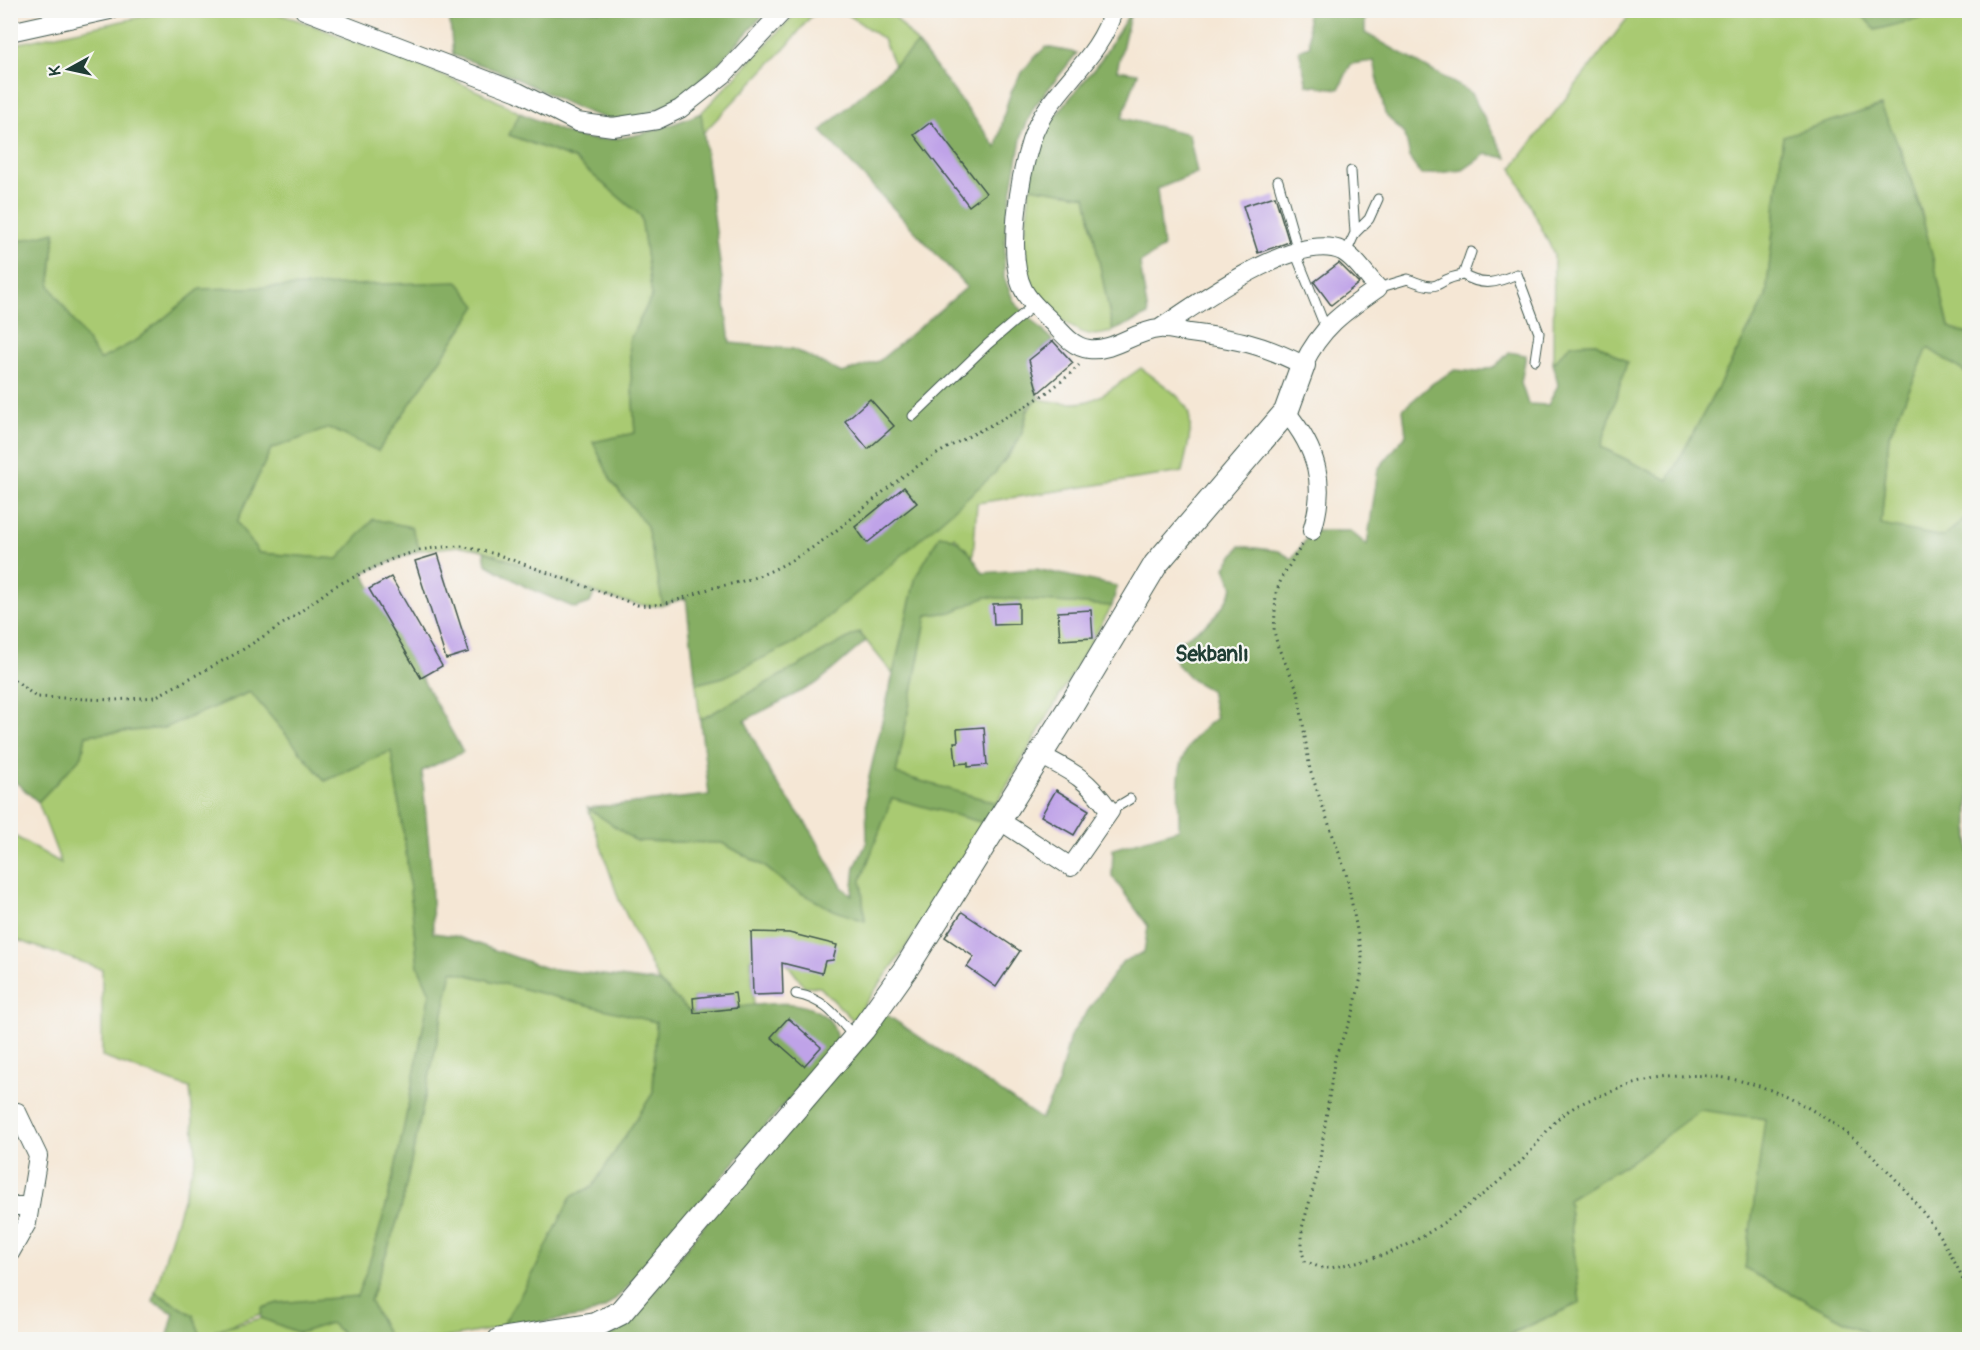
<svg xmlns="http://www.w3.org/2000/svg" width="1980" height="1350" font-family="Pangolin,sans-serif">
<rect width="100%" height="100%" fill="#f6f6f2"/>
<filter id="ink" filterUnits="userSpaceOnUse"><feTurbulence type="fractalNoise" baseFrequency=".0167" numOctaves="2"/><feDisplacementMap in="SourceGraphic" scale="12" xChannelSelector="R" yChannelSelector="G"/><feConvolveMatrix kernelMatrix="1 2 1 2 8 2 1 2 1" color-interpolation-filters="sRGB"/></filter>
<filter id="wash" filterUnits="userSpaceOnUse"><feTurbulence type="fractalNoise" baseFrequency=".008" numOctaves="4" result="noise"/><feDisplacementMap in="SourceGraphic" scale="24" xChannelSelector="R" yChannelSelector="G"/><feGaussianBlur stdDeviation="1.35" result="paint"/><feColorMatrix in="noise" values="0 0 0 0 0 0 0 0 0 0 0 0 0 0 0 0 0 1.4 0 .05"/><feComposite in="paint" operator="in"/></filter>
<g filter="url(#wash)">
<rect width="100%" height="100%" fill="#f5e7d5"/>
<path fill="#a9ca72" stroke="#648453" stroke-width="1.5" d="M261,10C291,16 319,28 348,39C407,60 465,82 520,113L509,135L574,159L641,216L652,296L629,341L635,433L593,442L612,482L647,526L663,605C623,613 523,562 478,549L461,546L420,550L411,527L338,559L259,553L237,522L271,449L329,428L200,289L137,340L100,361L50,286L55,233L11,243L10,45L169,11Z
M798,11H890L918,44L894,65L883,39L847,14L827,11L811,16L788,45L703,133L701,113Z
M1633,11H1859L1875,30L1949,11H1969V335L1949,327L1921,210L1899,144L1783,136L1766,297L1668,480L1601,447L1627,362L1596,343L1571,344L1553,363L1554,254L1512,168Z
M1030,187L1086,196L1113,331C1094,338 1083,335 1066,323C1010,284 1025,246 1030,187Z
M1928,347L1969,375V515L1943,537L1881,526L1889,436Z
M1141,368C1194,407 1198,406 1182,472L977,503L973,557L954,536L916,576L893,674L859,632L700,720L696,684L724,677L960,502C982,483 1009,463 1021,435C1029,418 1022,412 1039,399C1095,411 1099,396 1141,368Z
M986,597L1112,606L997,803L896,774L927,615L952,612Z
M251,692L325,781L391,750L405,843L418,966L430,993C409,1094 395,1201 357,1297L278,1303L262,1308L261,1314L214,1331L261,1318L299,1333L331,1323L346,1337L344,1339H200L201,1336L193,1315L155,1292L196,1156L190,1088L102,1057V969L11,938V834L61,863L38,802L82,756L86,735L164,728Z
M892,797L988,824L900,956L853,1020L820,987L804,986L783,958H751L754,1006L737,1008L735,993L693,998L694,1013L690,1012L659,982L619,900L588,808L636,841L722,843L764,866L790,887L833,910L865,921L861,880Z
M452,971L656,1022L653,1093L593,1186L571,1197L534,1272L501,1328L438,1339H390L370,1301L400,1213Z
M1700,1109L1766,1118L1745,1269L1866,1332L1864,1340H1498L1580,1303L1568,1199L1633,1160Z"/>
<path fill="#86ae64" stroke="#52764c" stroke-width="1.5" d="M449,11H767C729,51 676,121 615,119C588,118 543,90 517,79C497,70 475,63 453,55Z
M1131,11L1117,70L1138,73L1122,118L1189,134L1197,173L1157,189L1163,248L1140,263L1148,315L1113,331L1086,196L1030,187L1035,154L1044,130L1101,60Z
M1307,11H1365V33L1470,92L1507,158L1486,154L1463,170L1421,175L1411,161L1405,135L1385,114L1374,61L1351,64L1339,89L1307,85L1299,50L1310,46Z
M1859,11H1949L1875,30Z
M918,44L997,148C1006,104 1009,78 1046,47L1077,53L1034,107L1022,134L1006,221L1004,277L1014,302L1053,341L1029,360L1039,399L1028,407L1021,436L995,473L892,564L800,640L724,677L696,684L686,598L663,605L647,526L612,482L593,442L635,433L629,341L652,296L641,216L574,159L509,135L520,113C538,120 556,130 575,136C611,148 668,127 701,113L730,343L793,349L842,373L879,361L967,287L821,131Z
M1881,106C1915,176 1932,251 1949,327L1969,335V375L1928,348L1889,435L1881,525L1943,537L1969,515V1339H1864L1866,1332L1745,1269L1765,1119L1700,1110L1633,1160L1568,1199L1580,1303L1498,1339L594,1340L615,1333L632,1320L719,1205L884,1013L1041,1119L1058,1084L1070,1036L1122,962L1144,952L1148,926L1112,876L1113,849L1179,829C1179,778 1171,751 1216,718L1210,690L1192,680L1176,663L1174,644C1204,627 1219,620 1233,587L1225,567L1240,546L1279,551L1292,559L1312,531H1350L1367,545L1378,469L1406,435L1403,409L1433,383L1455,370L1478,372L1496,366L1509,352L1526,355L1521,383L1528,404L1548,405L1558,385L1553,363L1571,344L1596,343L1627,362L1601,447L1668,480L1766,297L1783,136Z
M55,232L50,286L100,360L137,340L200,289L458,282L477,306L378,451L329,428L271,449L237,522L259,553L338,559L373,519L411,527L420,550L363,573L463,752L422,771L431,871L433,933L455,936L546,968L659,982L690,1012C729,1013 799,987 830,1021C834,1026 836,1036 838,1042L623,1292L605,1308L585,1316L501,1328L534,1272L571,1197L593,1186L653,1093L656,1022L452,971L400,1213L370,1301L390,1339H344L346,1337L331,1323L299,1333L261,1318L262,1308L278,1303L357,1296C395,1201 409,1094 430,993L418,966L405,843L391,751L325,781L250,692L164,728L86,735L82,756L38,802L11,778L10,243Z
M940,535C961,537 972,555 983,573L1036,569L1117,586L1112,606L986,597L952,612L927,615L896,774L997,803L988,824L892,798L861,880L865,921L833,910L790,887L764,866L722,843L636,841L588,808L709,795L700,720L859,632L866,641L817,683L745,720L771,775L812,832L842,887L852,895L855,867L867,842L866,790L916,576Z
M484,551L595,592L590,603L575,608L526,587L486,564Z
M155,1292L193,1315L201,1336L200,1339H167L174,1313L153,1302Z"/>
<g id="blocks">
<path fill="#bfa3e8" d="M931,122L986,193L969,206L914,135Z
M1275,196L1289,242L1258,253L1243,206Z
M1339,263L1359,283L1331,305L1314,282Z
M1053,341L1073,363L1038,393L1029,360Z
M870,399L894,426L868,449L845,421Z
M904,487L917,503L867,543L855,527Z
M438,554L469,652L446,659L415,561Z
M391,577L442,666L421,678L369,589Z
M1019,603V624L994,625L993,604Z
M1091,610L1093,638L1060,640L1058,612Z
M984,727L987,765L968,767V763L956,764L954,742H958L957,729Z
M1056,790L1089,810L1074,835L1041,816Z
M962,912L1020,951L996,987L967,967L974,957L945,937Z
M751,932L789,933L837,945L833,960L825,961L822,973L782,963L783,994L753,995Z
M735,993L737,1008L694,1013L693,998Z
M788,1018L821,1047L804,1066L771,1037Z"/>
</g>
</g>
<g filter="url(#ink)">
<use href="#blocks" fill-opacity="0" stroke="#3f564c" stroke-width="1.5"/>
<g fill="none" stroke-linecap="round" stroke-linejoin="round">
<g stroke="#3f564c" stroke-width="11">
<path id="service" d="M1278,181L1298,251
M1355,233L1369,219L1378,199
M1295,252L1326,329
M1346,253L1355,233L1351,171
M1463,275C1483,287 1496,283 1517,274L1539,333L1535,360
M1378,288L1408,279C1446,295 1432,279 1463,275L1471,252
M913,416L988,344L1035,304
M1110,811L1130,799
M796,994C825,999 837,1017 855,1038"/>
</g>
<g stroke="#3f564c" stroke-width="20">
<path id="minor" d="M304,10L518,92L577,122L613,127L657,120L680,109L723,75L784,10
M1113,10C1100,62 1047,90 1031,141C1020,176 1006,255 1023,289C1029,302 1043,313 1053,323C1063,334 1073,347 1089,349C1113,352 1135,331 1159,329C1168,328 1181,332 1190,333C1236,339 1262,344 1303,365C1321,327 1345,311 1378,288C1367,277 1356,258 1342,251C1297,230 1197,304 1159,329
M10,32L110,10
M1286,412C1317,449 1327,484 1312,531
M999,820L1071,867L1110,811C1087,779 1075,773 1040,755
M10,1111L17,1112L38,1156L27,1223L10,1253
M10,1206H30"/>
</g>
<g stroke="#3f564c" stroke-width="26">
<path id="tertiary" d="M500,1340L596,1325L620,1313L863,1029L907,967L1074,701L1156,564L1286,412L1303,365"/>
</g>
<path stroke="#3f564c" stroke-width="3" stroke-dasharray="1.5 4.5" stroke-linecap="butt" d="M1302,545L1282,577L1276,593L1274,631L1278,647L1298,691L1310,770L1346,873L1362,956L1361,977L1353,1013L1335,1057L1318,1172L1302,1228V1252L1305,1261L1321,1268H1331C1354,1262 1380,1258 1401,1248C1429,1235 1482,1197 1505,1176C1515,1167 1526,1158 1534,1147C1544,1136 1552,1122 1564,1114C1578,1103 1597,1097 1613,1091C1700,1058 1778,1080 1850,1136C1895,1171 1957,1246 1970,1302
M10,676L36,697L115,700L155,697L239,652L292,618L333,587L392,559L420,550L442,547L461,546L496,554L637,605C663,607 680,599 703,591C716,586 730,585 743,581C762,576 780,567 797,557C845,530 882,487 929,459C979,427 1037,409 1079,365"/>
<use href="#service" stroke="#fff" stroke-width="9"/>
<use href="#minor" stroke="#fff" stroke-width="18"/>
<use href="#tertiary" stroke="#fff" stroke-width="24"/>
</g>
</g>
<g text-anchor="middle" stroke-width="4.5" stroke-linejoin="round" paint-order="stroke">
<g font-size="21" font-weight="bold" fill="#1f3d34" stroke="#f6f6f2">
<text x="1212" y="661">Sekbanlı</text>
</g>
</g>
<rect width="1980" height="1350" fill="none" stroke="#f6f6f2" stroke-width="36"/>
<g transform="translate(69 69) rotate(262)" stroke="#f6f6f2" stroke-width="4.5" paint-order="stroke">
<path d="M0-4.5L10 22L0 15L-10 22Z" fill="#1f3d34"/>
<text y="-9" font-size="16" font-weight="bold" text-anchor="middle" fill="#1f3d34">K</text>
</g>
</svg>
